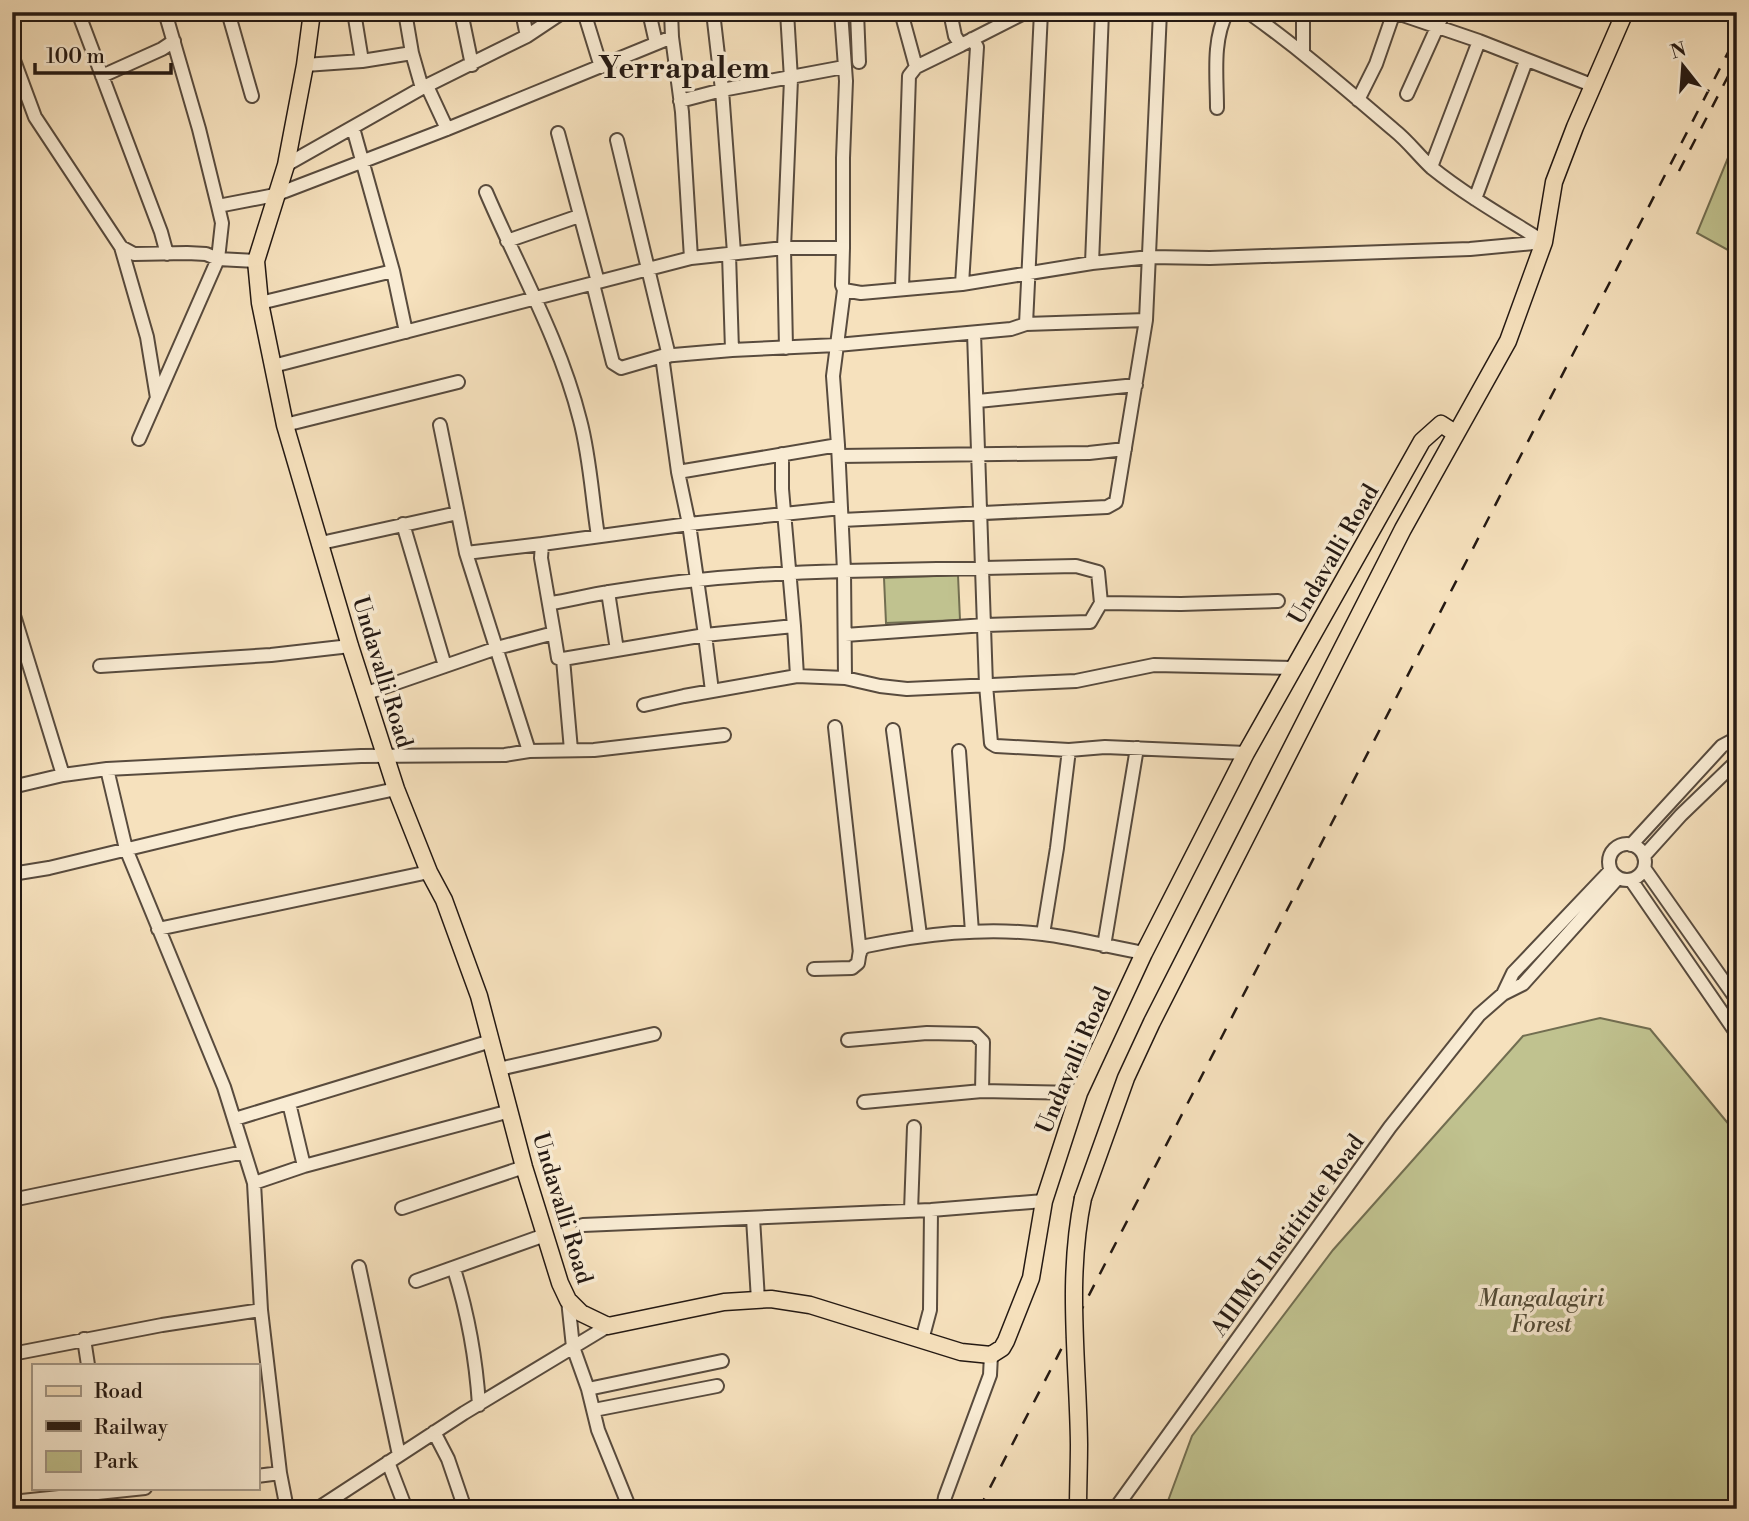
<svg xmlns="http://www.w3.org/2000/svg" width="1749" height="1521" font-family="'Libre Bodoni',serif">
<rect width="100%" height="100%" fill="#f6e1bd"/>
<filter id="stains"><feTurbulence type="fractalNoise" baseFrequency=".00286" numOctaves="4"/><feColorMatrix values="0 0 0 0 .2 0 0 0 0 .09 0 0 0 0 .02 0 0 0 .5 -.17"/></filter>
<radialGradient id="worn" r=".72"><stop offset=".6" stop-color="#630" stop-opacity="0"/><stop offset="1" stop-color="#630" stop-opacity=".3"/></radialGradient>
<path fill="#c0c28f" stroke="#726e51" stroke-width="2" d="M1737,136V255L1697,233Z
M958,575L960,620L886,623L884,578Z
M1600,1018L1650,1029L1731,1127L1737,1292V1509H1165L1192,1436L1333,1250L1523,1036Z"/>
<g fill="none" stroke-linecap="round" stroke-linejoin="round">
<g stroke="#584b3e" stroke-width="16">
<path id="minor" d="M78,12L161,232L167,254
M228,12L252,96
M354,12L362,61
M405,12L412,53L422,88
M461,12L472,65
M522,12L527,36
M584,12L601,67
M649,12L656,43
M671,12L672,37L682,112L691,258
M713,12L722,90L734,253
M841,12L846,81L843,158V248
M857,12L859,62
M901,12L916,67
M950,12L955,36L961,45L1026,12
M1248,12C1300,49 1346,89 1394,130C1408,141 1419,156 1432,168C1467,196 1506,218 1544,242
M1303,12V53
M1394,12L1479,41L1594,86
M12,55L35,117L121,247L134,254L187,253L206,254L218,259L256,261
M305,65L362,61L412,53
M102,76L162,49L174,41
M427,86L447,129
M1407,94L1444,12
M1358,100L1376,64L1394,12
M680,101L722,90L844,67
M1217,108C1217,76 1212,41 1227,12
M353,128L393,271L406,332
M558,133L598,282
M617,140L669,356
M286,165L422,88L527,36L563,12
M1431,167L1479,41
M486,192C518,267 560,340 580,420C590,457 592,498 598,536
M1475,199L1526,61
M218,206L275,195L447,129L672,37
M507,241L579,216
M121,247L147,337L157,398
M729,254L732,350
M1092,263L1102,12
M593,284L613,363L621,368L662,356L732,350L837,345L844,290
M962,284L977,47L972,39
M902,288L909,76L916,67L961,45
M260,303L393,271
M1026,324L1146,320
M974,333L986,685L991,743L996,746L1069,750L1105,747L1246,753
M786,348L784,248L791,79L787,12
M273,366L691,258L784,248H843L842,285L844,290L861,293L962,284L1092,263L1150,257L1210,258L1470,249L1544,242
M978,401L1136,385
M285,425L458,382
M440,425L466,553L529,751
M139,439L218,259L222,223L218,206L199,129L165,12
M782,454V489L794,626
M839,456L1089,453L1125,449
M678,472L838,445
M842,520L1107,507L1116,502L1146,320L1160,12
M403,524L445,666
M321,543L458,513
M466,553L542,544
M608,592L617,650
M551,603C570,600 589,595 609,592C686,579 766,573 844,571L838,445L833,376L837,345L1011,329L1026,324L1041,12
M1101,603L1181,604L1278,601
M12,609L63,775
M554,633L558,658L563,659L705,635L689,524L678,472L662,356
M563,659L571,750
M100,666L271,655L350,646
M845,678L844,571L1076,566L1098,572L1101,603L1090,622L985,625L845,635
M712,691L705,635L794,626L797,676L845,678L880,686L907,689L1076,681L1154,665L1293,668
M367,693L497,648L554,633L541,558L542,544L689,524L841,508
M644,705L684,696L797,676
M835,727L860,953
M893,730L920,935
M959,751L972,932
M107,769L126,849L224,1087L254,1183L261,1310L280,1473
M12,787L63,775L107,769L361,756L505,755L529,751L594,750L724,735
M1609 862a18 18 0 1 1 36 0a18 18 0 1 1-36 0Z
M1631,845L1722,746L1737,738
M1644,856L1681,815L1737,761
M1644,868L1737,1000
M12,874L49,868L236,823L396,789
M1631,880L1737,1034
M158,929L429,872
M1043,934L1057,848L1069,750
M1104,946L1137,748
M814,969L852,968L858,963L860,950L866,946C925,934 982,927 1043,934C1076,938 1110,947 1144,953
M1503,994L1513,973L1611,870
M848,1040L927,1033L975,1034L983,1042L982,1091
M499,1069L654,1034
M864,1102L982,1091L1079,1093
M289,1103L304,1166
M235,1119L491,1041
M254,1183L304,1166L510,1111
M12,1200L244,1152
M402,1208L524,1167
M911,1211L914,1127
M753,1218L758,1300
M583,1225L931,1210L1044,1201
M359,1267L399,1455
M454,1269C468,1314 476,1358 479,1405
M416,1281L545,1235
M568,1300L573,1347L588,1389L598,1430L630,1509
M84,1339L88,1365
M922,1340L930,1310L931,1210
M12,1354L162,1325L261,1310
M588,1389L722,1361
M594,1410L717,1386
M434,1432L448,1459L465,1509
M388,1462L406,1509
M257,1476L280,1473L287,1509
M12,1502L145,1488
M317,1509L464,1413L608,1326
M943,1509L945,1497L990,1375L991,1355
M1115,1509L1390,1127L1479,1015L1503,994L1523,984L1618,878"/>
</g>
<g stroke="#241913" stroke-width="19">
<path id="major" d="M312,12L305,65L286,165L256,261L260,303L285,425L350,646L396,789L429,872L444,900L479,996L524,1167L560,1283L568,1300L581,1313L608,1326L724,1302L771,1299L810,1305L961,1352L991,1355L1002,1348L1006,1341L1031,1278L1044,1201L1079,1093L1144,953L1246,753L1422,441L1441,424L1455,433
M1083,1198L1126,1078L1152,1022L1403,529L1508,341L1544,242L1554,182L1575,127L1625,12"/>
</g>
<use href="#minor" stroke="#f9ecd4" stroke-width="12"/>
<use href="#major" stroke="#f6e1bd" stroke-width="16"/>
<path stroke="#241913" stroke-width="2.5" stroke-dasharray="12 12" stroke-linecap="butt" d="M1679,171L1737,59
M979,1509L1737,35"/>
<g stroke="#241913" stroke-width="19" stroke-linecap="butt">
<path id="major-bridge" d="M1078,1509C1078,1487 1079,1466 1079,1444C1078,1362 1066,1280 1083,1198"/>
</g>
<use href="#major-bridge" stroke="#f6e1bd" stroke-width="16"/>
</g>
<g text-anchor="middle" stroke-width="7" stroke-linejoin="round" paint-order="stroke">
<g font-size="23" fill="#241913" stroke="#f9ecd4">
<text transform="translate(1333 554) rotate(-60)" y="8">Undavalli Road</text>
<text transform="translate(383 672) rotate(73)" y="8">Undavalli Road</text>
<text transform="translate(1073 1060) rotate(-67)" y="8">Undavalli Road</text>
<text transform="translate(563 1208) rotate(73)" y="8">Undavalli Road</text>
<text transform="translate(1287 1235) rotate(-54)" y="8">AIIIMS Instititute Road</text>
</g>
<g font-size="23" font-style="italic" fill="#534c38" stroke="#f9ecd4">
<text x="1541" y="1306">Mangalagiri<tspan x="1541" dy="26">Forest</tspan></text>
</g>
<g font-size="30" font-weight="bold" fill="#241913" stroke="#f9ecd4">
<text x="684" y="78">Yerrapalem</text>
</g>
</g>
<rect width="1749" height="1521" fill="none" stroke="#f6e1bd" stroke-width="42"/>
<rect x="14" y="14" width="1721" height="1493" fill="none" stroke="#241913" stroke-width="3.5"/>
<rect x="21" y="21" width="1707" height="1479" fill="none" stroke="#241913" stroke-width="2"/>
<rect x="32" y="1364" width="228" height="126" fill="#f9ecd4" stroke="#a49887" stroke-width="2"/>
<rect x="46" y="1386" width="35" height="10" fill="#f6e1bd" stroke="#a49887" stroke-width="2"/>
<text x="94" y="1398" font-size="21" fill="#241913">Road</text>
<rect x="46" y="1421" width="35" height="10" fill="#241913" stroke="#a49887" stroke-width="2"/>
<text x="94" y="1434" font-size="21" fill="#241913">Railway</text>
<rect x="46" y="1451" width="35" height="21" fill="#c0c28f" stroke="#a49887" stroke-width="2"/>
<text x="94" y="1468" font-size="21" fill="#241913">Park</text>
<g transform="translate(1683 66) rotate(343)" stroke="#f9ecd4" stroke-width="5" paint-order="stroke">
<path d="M0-5L12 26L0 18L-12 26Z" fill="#241913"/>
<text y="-10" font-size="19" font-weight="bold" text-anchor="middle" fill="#241913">N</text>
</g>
<path d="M35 63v10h136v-10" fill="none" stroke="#241913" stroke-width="3.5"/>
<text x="46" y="63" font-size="21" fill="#241913" stroke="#f9ecd4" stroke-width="5" paint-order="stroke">100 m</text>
<rect width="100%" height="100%" filter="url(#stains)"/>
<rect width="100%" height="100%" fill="url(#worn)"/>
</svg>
